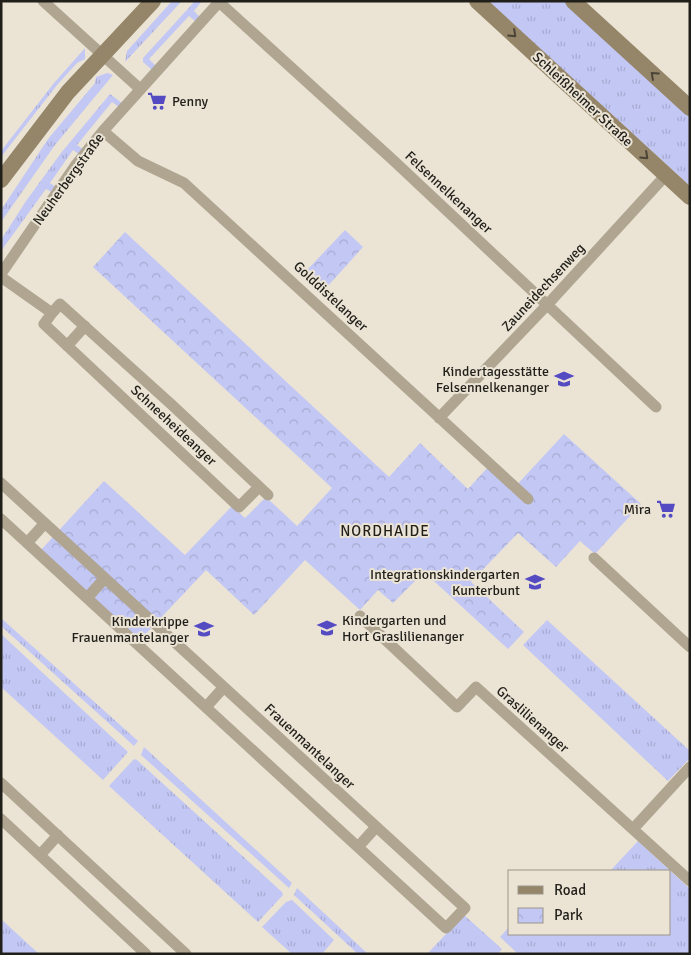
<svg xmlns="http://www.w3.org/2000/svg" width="691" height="955" font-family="Signika,sans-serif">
<defs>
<pattern id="grass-tufts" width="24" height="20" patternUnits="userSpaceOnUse" patternTransform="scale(1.25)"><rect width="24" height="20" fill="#c3c7f4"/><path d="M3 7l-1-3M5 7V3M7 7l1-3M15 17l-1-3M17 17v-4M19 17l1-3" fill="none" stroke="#a7aad1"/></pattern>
<pattern id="park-crowns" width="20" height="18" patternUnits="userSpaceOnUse" patternTransform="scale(1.25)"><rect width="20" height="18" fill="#c3c7f4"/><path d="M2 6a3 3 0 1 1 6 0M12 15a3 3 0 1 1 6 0" fill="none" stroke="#a7aad1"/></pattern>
</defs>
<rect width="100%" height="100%" fill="#ebe4d5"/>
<path fill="url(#grass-tufts)" d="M172,1H182L125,62L127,51Z
M195,1H202L194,11L200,17L195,21L189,16L149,59L156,66L152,70L143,62V58Z
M488,1H567L690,114V186Z
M85,48V59L77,63L57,85L1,157V151L54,83Z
M107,73L113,75L55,145L1,222V210L48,139L95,83L96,77Z
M110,94L122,103L119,107L112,102L77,145L84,150L80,155L73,150L50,183L57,188L53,193L46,189L1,251V240L26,201L61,153Z
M1,618L138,741L134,746L1,626Z
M547,620L690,751V758L668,781L523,645Z
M1,634L128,752L103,780L1,687Z
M144,747L292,883L289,888L141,755Z
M134,759L137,760L282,892L283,895L258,922L109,786Z
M638,841L690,889V954H518L500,937L510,926V934H670V871H610Z
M297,888L368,954H358L294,895Z
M292,900L334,940L322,954H292L262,927L286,902Z
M464,915L502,949L498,954H427Z
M1,919L39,954H1Z"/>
<path fill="url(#park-crowns)" d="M345,230L363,247L327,287L308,269Z
M125,232L389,477L420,443L468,489L488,467L513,489L564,434L641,504L595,554L580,541L556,567L518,533L471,582L524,632L508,649L424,572L393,603L378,590L360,610L305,560L254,615L206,570L139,641L41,550L104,481L185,555L232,506L245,518L266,497L297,526L332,488L93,267Z"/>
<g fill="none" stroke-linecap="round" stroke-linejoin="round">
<path stroke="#afa591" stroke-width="11" d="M43,1L139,88
M219,2L393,160L656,407
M103,131L138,161L184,183L528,499
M1,274L75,166L103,131L220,1
M1,277L52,313L60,304L172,405L268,495
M52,313L44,324L239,507L259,487
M67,346L85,326
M439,418L548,304L666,175
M1,483L465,908L446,928L1,519
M27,543L45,523
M594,558L690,647
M87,598L105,578
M360,616L457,707L476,687L690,881
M206,707L224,687
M1,783L186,954
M1,819L146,954
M633,829L690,767
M358,847L376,827
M40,855L58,835"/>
<path stroke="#958669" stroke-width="16" d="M477,1L690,197
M573,1L690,108
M1,180L68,92L153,1"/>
</g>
<defs><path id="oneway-chevron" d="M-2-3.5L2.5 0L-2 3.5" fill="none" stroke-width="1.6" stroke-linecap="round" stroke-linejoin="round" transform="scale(1.25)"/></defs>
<g stroke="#4a4336">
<use href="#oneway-chevron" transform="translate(513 34) rotate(43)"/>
<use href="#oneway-chevron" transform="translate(654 75) rotate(-138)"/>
<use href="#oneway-chevron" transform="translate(645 156) rotate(43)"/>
</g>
<defs>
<g id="supermarket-bare" transform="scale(1.5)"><path d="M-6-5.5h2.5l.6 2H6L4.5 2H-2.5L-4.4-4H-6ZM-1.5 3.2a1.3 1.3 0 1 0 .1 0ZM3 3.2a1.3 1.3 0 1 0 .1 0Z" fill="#544bc3" stroke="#ebe4d5" stroke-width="2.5" paint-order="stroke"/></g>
<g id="school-bare" transform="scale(1.5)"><path d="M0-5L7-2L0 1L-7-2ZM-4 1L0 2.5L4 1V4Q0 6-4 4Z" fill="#544bc3" stroke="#ebe4d5" stroke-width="2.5" paint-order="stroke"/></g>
</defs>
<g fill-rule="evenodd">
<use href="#supermarket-bare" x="157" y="101"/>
<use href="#school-bare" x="564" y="379"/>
<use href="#supermarket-bare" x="666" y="509"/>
<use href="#school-bare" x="535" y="582"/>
<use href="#school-bare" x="327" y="628"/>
<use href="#school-bare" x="204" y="629"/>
</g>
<g text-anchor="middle" stroke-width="4" stroke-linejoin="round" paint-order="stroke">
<g font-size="14" fill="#211f1a" stroke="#ebe4d5">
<text transform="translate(583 99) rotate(43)" y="5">Schleißheimer Straße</text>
<text transform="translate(68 179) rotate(-54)" y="5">Neuherbergstraße</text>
<text transform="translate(449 192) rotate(43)" y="5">Felsennelkenanger</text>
<text transform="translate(543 287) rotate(-47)" y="5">Zauneidechsenweg</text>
<text transform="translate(331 296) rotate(43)" y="5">Golddistelanger</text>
<text transform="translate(174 425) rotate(43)" y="5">Schneeheideanger</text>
<text transform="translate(533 719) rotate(42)" y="5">Graslilienanger</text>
<text transform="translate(310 746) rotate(43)" y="5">Frauenmantelanger</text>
</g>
<g font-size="14" fill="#211f1a" stroke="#ebe4d5" text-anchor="end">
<text x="172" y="106" text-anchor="start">Penny</text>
<text x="549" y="376">Kindertagesstätte<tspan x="549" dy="16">Felsennelkenanger</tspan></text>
<text x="651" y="514">Mira</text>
<text x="520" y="579">Integrationskindergarten<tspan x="520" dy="16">Kunterbunt</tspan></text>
<text x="342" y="625" text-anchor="start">Kindergarten und<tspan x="342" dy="16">Hort Graslilienanger</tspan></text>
<text x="189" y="626">Kinderkrippe<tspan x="189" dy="16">Frauenmantelanger</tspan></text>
</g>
<g font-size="15" letter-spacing="1" fill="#211f1a" stroke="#ebe4d5">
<text x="385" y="536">NORDHAIDE</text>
</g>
</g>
<rect width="691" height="955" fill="none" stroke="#211f1a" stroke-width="5"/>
<rect x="508" y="870" width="162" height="65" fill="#ebe4d5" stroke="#9a958a"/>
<rect x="518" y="886" width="25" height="8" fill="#958669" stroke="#9a958a"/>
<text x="554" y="895" font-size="15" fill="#211f1a">Road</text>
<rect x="518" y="908" width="25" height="15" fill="url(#park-crowns)" stroke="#9a958a"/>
<text x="554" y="920" font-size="15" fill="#211f1a">Park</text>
</svg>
